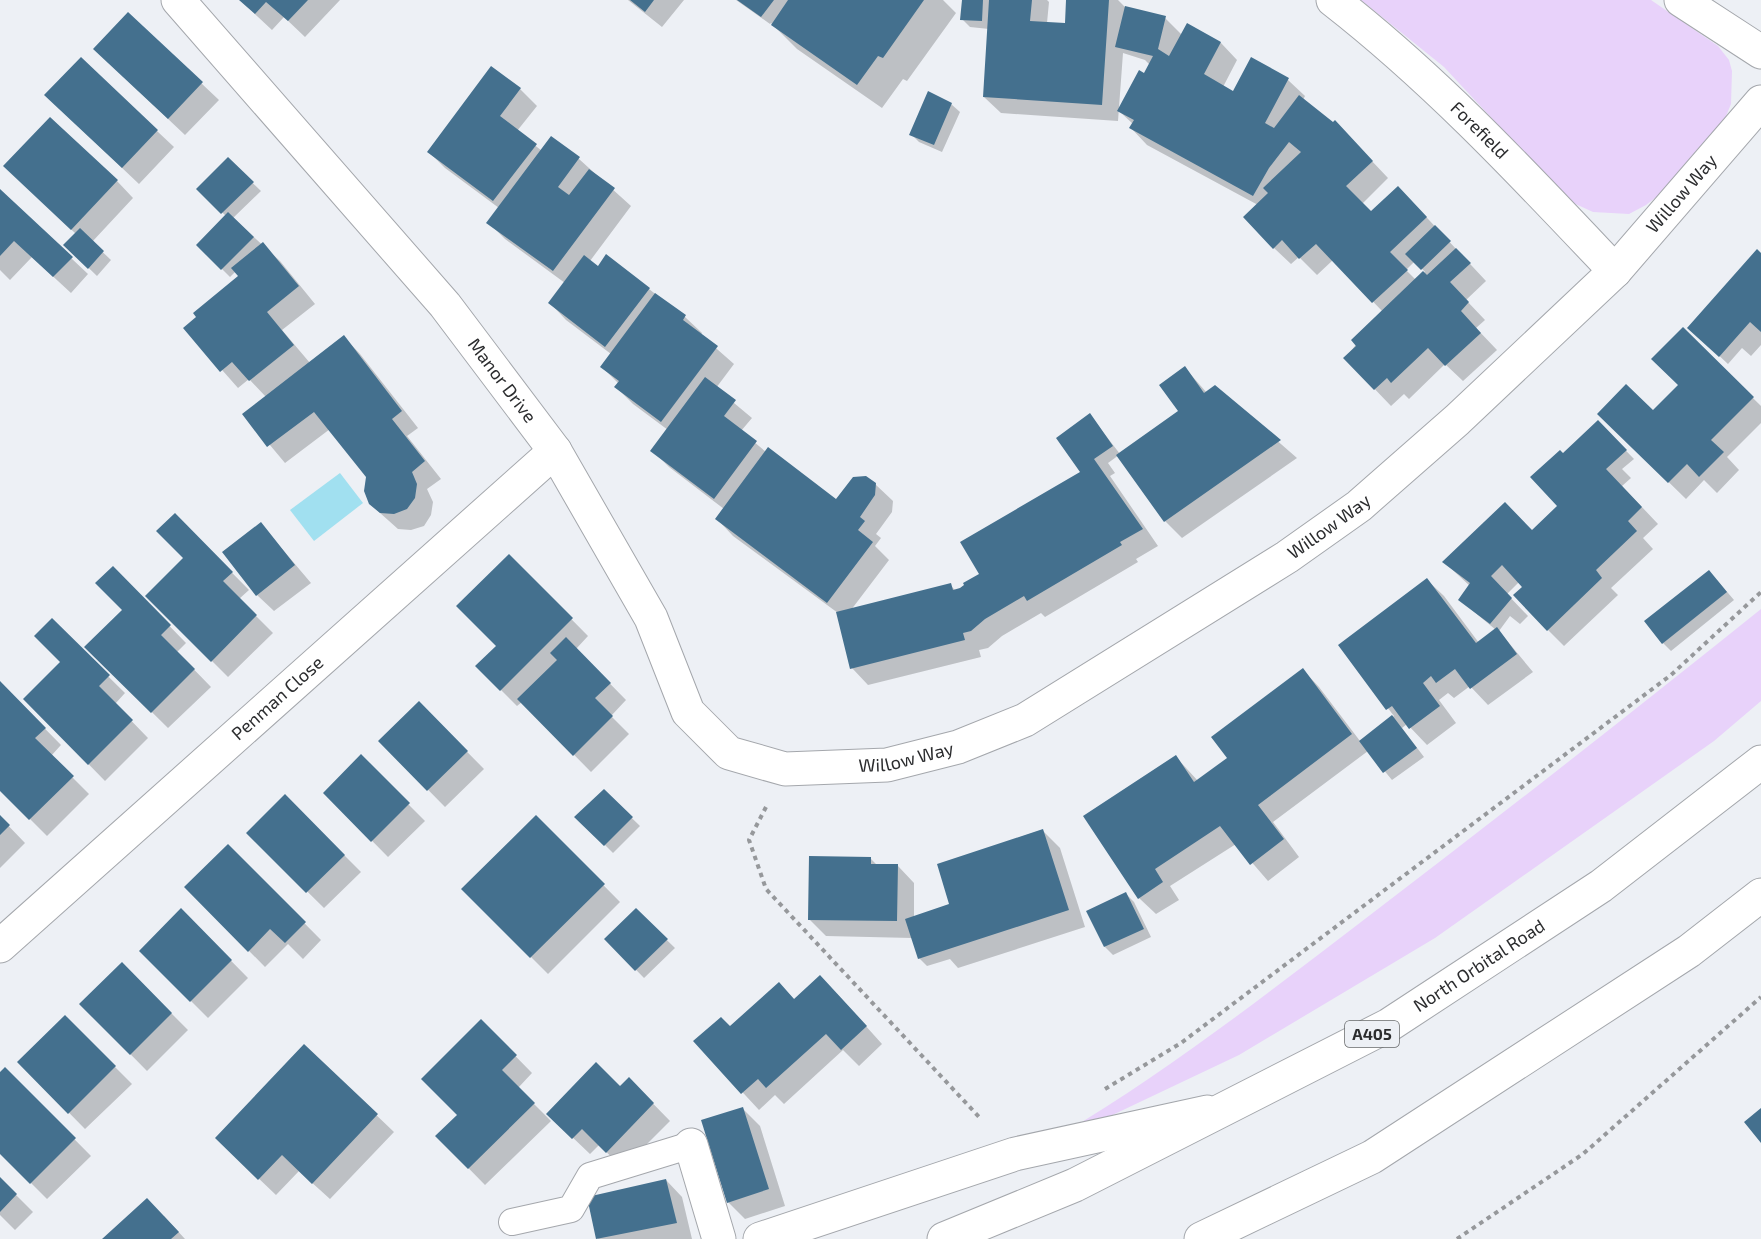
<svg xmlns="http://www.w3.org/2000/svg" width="1761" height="1239" font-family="'Exo 2',sans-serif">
<rect width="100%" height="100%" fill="#edf0f5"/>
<path fill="#e8d2fa" d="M1361,0H1651L1718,46L1729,60L1732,71L1731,104L1724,121L1664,191L1646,205L1629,214L1593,212L1569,201L1444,67Z
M1761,609V701L1714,741L1435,938L1239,1055L1083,1129L1059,1136C1165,1073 1263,997 1361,922C1496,819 1629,715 1761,609Z"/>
<path fill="#a1e0f0" d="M340,473L363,503L314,541L290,510Z"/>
<path fill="#0003" fill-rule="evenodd" d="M240,0H340L305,37L284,17L272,30Z
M628,0H684L662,27Z
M736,0H943L956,13L907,81L903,79L882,108L797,49L771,23L770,24Z
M963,0H1047L1049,2L1047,23L1067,25L1068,0H1118L1125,7L1165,18L1182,35L1187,25L1221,43L1237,60L1223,87L1234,93L1252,59L1288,80L1305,96L1303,100L1351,139L1388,178L1362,204L1371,213L1415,205L1486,281L1466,300L1485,320L1476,328L1497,350L1463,381L1445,364L1409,399L1404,394L1391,406L1345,358L1383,312L1333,260L1317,275L1299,257L1291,264L1274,248L1258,205L1147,145L1131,128L1133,124L1119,111L1150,65L1145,60L1123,53L1118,121L1001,113L984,97L989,29L970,27L962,19ZM1415,261L1425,272L1416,280L1406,270Z
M128,14L219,100L185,135L112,66Z
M520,89L537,106L517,131L542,151L579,159L631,206L590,261L599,268L649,289L685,317L702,333L701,335L734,364L716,388L752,418L741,431L766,452L837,501L875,484L893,501L892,512L876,534L881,538L875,546L889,560L851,610L950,585L956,591L981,574L1082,472L1090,415L1120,454L1181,411L1185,368L1207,393L1215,387L1297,458L1182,538L1165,521L1119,455L1108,463L1115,473L1110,476L1158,546L1136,559L1138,562L1045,617L1041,613L1002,636L988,648L979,650L981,657L868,685L852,668L838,613L733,536L717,519L724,509L669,467L652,450L668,430L633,404L616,387L619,384L602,367L611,354L566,320L550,303L565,283L505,239L488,222L499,208L445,168L429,152Z
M951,104L960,112L942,152L919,142L911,134Z
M63,112L157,131L174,147L139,184Z
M228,159L261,191L233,218L280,261L315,304L282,330L310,363L344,337L360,354L418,428L407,436L441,479L427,489L433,502L431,515L424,526L411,530L398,529L370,504L367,477L330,429L285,463L244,414L266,397L249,379L238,388L185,328L240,277L236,271L230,277L198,245L226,216L198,189Z
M117,181L133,198L92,242L111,260L97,276L65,245L76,234L22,183Z
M0,191L88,274L71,293L32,257L10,280L0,270Z
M1761,255V345L1751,356L1742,348L1728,364L1698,336Z
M1683,329L1761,406V423L1727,457L1739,470L1717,493L1704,480L1686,499L1599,414L1653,412L1680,385Z
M1598,422L1634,459L1622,469L1631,478L1622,486L1658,524L1643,538L1653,549L1611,588L1618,595L1564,646L1548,630L1519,582L1507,594L1528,616L1520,624L1510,616L1499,631L1533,672L1488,705L1470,686L1454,698L1448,693L1439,700L1456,723L1427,745L1407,724L1402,728L1424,757L1392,780L1368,751L1273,822L1299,857L1268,881L1236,844L1170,886L1179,900L1156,914L1139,898L1176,757L1198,781L1229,758L1303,670L1319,687L1360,741L1394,716L1340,646L1427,580L1444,596L1479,643L1496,630L1460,600L1470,586L1444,562L1532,531L1559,506L1563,455Z
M175,515L249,590L239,599L273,633L228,677L147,596L185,558Z
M261,524L311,583L274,611L257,595Z
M509,556L588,636L576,649L626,700L611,716L629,734L591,772L522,702L517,706L477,666L498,646Z
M113,568L186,643L177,652L211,687L168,728L86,647L124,610Z
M1717,580L1734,600L1671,651L1663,643Z
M52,621L125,693L115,704L148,738L105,781L25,699L62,662Z
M0,683L61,745L51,756L89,794L47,836L0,789Z
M419,703L484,769L445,807L380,741Z
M361,757L425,821L388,857L325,793Z
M604,791L640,826L613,853L577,817Z
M285,796L361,872L324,908L248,833Z
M0,817L25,843L0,868Z
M536,817L620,902L548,974L463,889Z
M1043,831L1060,848L1085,927L958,968L950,959L927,966L919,958L912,938L826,936L809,919L871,859L877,865L898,866L914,883V918L951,905Z
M228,846L321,940L303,959L288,944L265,967L186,887Z
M1126,894L1134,902L1151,937L1113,955L1105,947Z
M181,910L248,978L208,1018L141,951Z
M636,910L675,948L644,978L606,939Z
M122,964L188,1030L147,1071L81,1004Z
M779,984L795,1000L837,994L882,1044L859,1066L843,1050L784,1104L775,1095L759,1110L695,1041L730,1028Z
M65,1017L132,1084L85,1129L19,1062Z
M481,1021L532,1073L518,1088L551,1121L485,1185L437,1136L459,1115Z
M304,1046L394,1132L330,1199L299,1171L276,1195L234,1155Z
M5,1069L91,1156L47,1199L0,1152V1075Z
M629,1079L670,1121L623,1168L599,1145L590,1154L548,1114L620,1088Z
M743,1109L760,1126L785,1206L745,1219L728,1202Z
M0,1179L33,1212L15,1230L0,1215Z
M666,1180L682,1197L692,1239H598L588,1198Z
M164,1216L185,1239H105Z"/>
<path fill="#44708e" d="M239,0H308L288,21L266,2L255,14Z
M630,0H654L645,12Z
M737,0H774L761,17Z
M788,0H924L883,58L878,56L857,85L771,25Z
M962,0H983L982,21L960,20Z
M989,0H1032L1030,21L1065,23L1066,0H1109L1102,105L983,97Z
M1125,6L1166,16L1158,49L1169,56L1187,23L1221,42L1204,74L1233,91L1251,57L1289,78L1265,123L1274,128L1299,95L1333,122L1335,120L1373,161L1346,186L1371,211L1398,186L1427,217L1390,252L1408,270L1372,303L1316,244L1299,259L1282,240L1273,249L1243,217L1268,193L1263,188L1301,152L1289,142L1269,168L1253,196L1129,128L1134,120L1117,111L1139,70L1144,73L1153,56L1115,47Z
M128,12L203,82L168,119L93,49Z
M81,57L158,130L122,168L44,95Z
M491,66L521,88L500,116L537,144L493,201L427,152Z
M928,91L952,103L934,145L909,135Z
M50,117L118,180L71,230L3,166Z
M551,136L580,157L558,187L569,195L589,169L615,188L553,271L486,223Z
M228,157L254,182L221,214L196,189Z
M0,189L73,257L53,277L14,241L0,256Z
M228,212L254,237L221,270L196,245Z
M1435,225L1451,241L1421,270L1405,254Z
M80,228L104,251L88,269L63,245Z
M263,242L299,286L267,312L294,345L249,381L232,362L220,372L183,328L196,317L193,313L238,276L231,268Z
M1456,248L1471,263L1450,282L1469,302L1461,311L1481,333L1445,366L1428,348L1391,383L1387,378L1374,390L1343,358L1356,346L1351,340L1423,271L1427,275Z
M1757,249L1761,253V332L1750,322L1719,357L1687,328Z
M606,254L650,288L605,347L548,303L584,255L598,266Z
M655,293L686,315L683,320L718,346L661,422L614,387L619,381L600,367Z
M1683,327L1754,397L1711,440L1724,452L1699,477L1687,464L1668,483L1597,414L1626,384L1653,410L1678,385L1651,359Z
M344,335L402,411L392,419L425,461L412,472L417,484L415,498L407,509L394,514L380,513L369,504L364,491L366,477L314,412L267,447L242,414Z
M1185,366L1204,393L1215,385L1281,440L1164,522L1116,455L1178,411L1159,385Z
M705,377L736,400L724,416L757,441L714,499L650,451Z
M1090,413L1113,446L1094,459L1143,529L1120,542L1122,545L1027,601L1024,596L985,619L971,631L963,633L965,640L850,669L836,612L951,583L953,590L960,588L964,585L963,583L979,574L960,542L1080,472L1056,438Z
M1598,420L1627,450L1606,469L1642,507L1628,521L1637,531L1596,570L1602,578L1547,631L1513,595L1522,587L1502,565L1491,576L1512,598L1490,624L1458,600L1470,583L1442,562L1505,502L1532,530L1557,506L1530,477L1560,450L1563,453Z
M768,447L836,499L853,477L866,476L876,483L875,495L860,517L865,521L858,530L873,542L827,603L715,519Z
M175,513L233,572L223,581L257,615L211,662L145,596L183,558L156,531Z
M261,522L295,565L256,596L222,552Z
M509,554L573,618L500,691L475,666L496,646L456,606Z
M113,566L171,625L161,635L195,669L151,713L84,647L122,610L95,583Z
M1709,570L1727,592L1662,644L1644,621Z
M1427,578L1476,643L1497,627L1517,654L1470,689L1455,669L1436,683L1431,676L1423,683L1440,706L1409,729L1392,706L1386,710L1338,645Z
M52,618L110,675L99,686L133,720L88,765L23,699L60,662L34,636Z
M566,637L611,683L595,698L613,716L573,756L517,699L557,660L550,653Z
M1303,668L1352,734L1258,805L1284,839L1250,865L1220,826L1155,869L1163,882L1138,899L1083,816L1176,755L1194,782L1227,758L1211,737Z
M0,681L46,728L35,738L74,776L29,820L0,791Z
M419,701L468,751L427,791L378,741Z
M1392,715L1417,748L1383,773L1359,741Z
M361,754L410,803L371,842L323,793Z
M604,789L633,817L604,846L574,817Z
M285,794L345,855L306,893L246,833Z
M0,815L10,825L0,835Z
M536,815L605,884L530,958L461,889Z
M1043,829L1069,910L918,959L905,919L949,904L937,864Z
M228,844L306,922L285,943L270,929L248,952L184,887Z
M809,856L871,857V864H898L897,921L808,920Z
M1126,892L1144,929L1104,947L1086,911Z
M181,908L232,960L190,1002L139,951Z
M636,908L668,939L635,971L604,939Z
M122,962L172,1013L130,1055L79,1004Z
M820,975L867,1026L841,1050L826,1034L766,1088L758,1079L741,1094L693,1041L721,1017L730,1026L779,982L794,999Z
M65,1015L116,1066L68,1114L17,1062Z
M481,1019L517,1055L502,1070L535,1103L468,1169L435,1136L457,1115L421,1079Z
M304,1044L378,1114L312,1184L282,1155L258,1180L215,1138Z
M596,1062L620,1086L629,1077L654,1103L606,1153L582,1129L572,1139L546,1114Z
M5,1067L76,1138L30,1184L0,1154V1072Z
M743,1107L769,1189L727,1203L701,1120Z
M1761,1108V1143L1744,1122Z
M0,1177L17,1194L0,1212Z
M666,1179L677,1223L596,1239L587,1197Z
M147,1198L179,1232L171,1239H102Z"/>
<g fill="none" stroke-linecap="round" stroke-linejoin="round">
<g stroke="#a4a7ac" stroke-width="28">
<path id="service" d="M512,1222L571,1209L590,1176L691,1145"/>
</g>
<g stroke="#a4a7ac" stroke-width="35">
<g id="minor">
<path id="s1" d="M178,0L445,305L555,451L651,618L688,712L729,753L785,769L887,765L958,747L1025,720L1287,557L1359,506L1457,420L1615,271L1761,102"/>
<path id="s2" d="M1333,0C1437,81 1525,176 1615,271"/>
<path d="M1681,0L1761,52"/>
<path id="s3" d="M0,946L555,451"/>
<path d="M691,1145L719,1239"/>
<path d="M760,1239L1015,1154L1207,1112"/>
</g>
</g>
<g stroke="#a4a7ac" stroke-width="35">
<g id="trunk">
<path id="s4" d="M944,1239L1075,1185L1389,1025L1601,886L1761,762"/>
<path d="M1201,1239L1372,1157L1689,951L1761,895"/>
</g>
</g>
<path stroke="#96989b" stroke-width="4" stroke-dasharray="4.5 4.5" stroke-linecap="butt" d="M766,807L749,840L766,889L981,1119
M1105,1089L1181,1043L1671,675L1761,592
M1457,1239L1583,1154L1761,997"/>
<use href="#service" stroke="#fff" stroke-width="26"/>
<use href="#minor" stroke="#fff" stroke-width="33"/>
<use href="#trunk" stroke="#fff" stroke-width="33"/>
</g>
<g text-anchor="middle" stroke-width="6" stroke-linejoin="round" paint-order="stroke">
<rect fill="#edf0f5" stroke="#66686a" stroke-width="1.5" x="1345" y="1021" width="54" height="26" rx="4.5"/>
<g font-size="16" font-weight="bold" fill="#2c2d2f">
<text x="1372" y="1040">A405</text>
</g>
<g font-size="18" fill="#2c2d2f" stroke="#edf0f5">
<text dy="6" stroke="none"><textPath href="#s2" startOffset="196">Forefield</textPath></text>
<text dy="6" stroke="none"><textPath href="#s1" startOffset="2092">Willow Way</textPath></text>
<text dy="6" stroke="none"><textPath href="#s1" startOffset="500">Manor Drive</textPath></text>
<text dy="6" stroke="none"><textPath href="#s1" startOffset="1606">Willow Way</textPath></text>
<text dy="6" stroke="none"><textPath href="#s3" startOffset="372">Penman Close</textPath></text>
<text dy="6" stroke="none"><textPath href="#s1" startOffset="1120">Willow Way</textPath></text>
<text dy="6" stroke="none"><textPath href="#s4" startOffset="602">North Orbital Road</textPath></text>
</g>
</g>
</svg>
